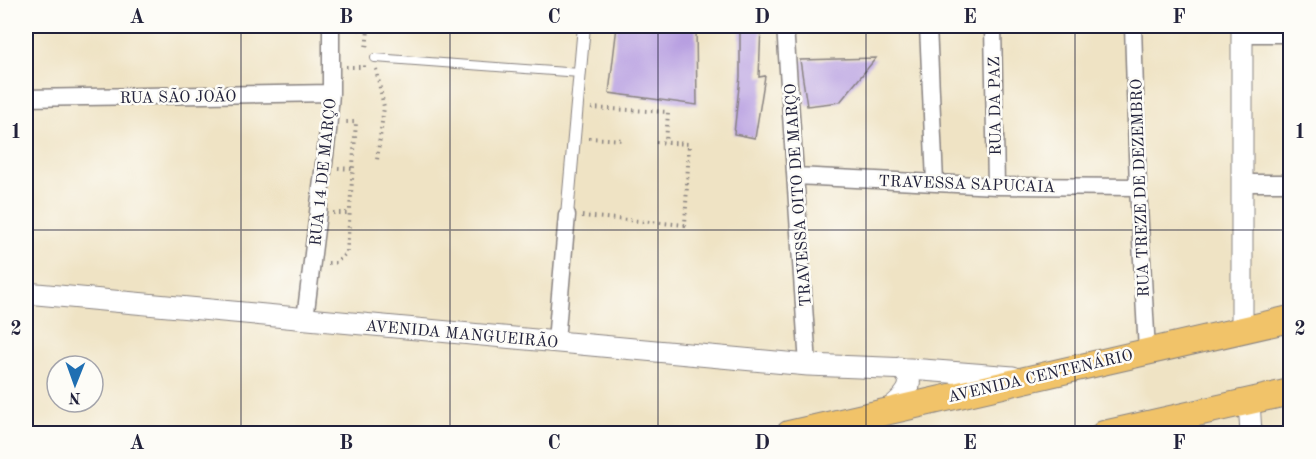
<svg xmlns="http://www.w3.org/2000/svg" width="1316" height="459" font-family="'Old Standard TT',serif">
<rect width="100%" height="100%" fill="#fdfcf7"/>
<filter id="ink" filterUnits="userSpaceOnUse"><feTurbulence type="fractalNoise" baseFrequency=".0167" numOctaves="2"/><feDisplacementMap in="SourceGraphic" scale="12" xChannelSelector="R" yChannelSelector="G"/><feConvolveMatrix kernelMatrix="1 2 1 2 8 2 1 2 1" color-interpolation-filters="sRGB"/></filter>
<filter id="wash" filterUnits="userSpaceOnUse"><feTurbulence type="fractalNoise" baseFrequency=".008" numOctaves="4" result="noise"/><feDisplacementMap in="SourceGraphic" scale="24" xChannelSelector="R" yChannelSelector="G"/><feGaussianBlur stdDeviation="1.35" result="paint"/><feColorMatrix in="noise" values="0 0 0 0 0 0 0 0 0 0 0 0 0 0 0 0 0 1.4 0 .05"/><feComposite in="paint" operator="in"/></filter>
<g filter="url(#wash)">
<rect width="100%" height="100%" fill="#efe3c4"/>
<g id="blocks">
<path fill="#b79fe1" d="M617,26H696L697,105L609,93Z
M740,26H761L759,77L765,76L755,138L734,134L740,77Z
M876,58L840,102L807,106L800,60Z"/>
</g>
</g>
<g filter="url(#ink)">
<use href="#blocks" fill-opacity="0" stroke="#888280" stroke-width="1.5"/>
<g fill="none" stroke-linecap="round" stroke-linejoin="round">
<g stroke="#888280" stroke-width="10">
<path id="service" d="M375,58L580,73"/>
</g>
<g stroke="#888280" stroke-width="14">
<path id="pedestrian" d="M567,215L584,26"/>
</g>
<g stroke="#888280" stroke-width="19">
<path id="minor" d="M785,26L808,365
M928,26L935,182
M993,26L996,186
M1133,26L1138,187L1147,351
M1242,34H1290
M26,98L331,93
M796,176L996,186L1138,187
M1242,183H1290
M305,319L328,131L331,93V26
M556,341L567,215"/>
</g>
<g stroke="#888280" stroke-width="23">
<path id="tertiary" d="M1242,26V329
M26,293L808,365L910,369L1013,377
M1249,401L1251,434
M888,410C902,399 921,384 900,368"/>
</g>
<g stroke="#888280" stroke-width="28">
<path id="primary" d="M789,434L1290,319
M1104,434L1290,392"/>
</g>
<path stroke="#888280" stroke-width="4" stroke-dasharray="1.5 4.5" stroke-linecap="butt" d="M347,28L368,30L366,49
M346,67H364V65
M376,69L384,107L377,160
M591,108L668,112L666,143
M589,138L624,140
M338,168L353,169
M333,213H350
M582,216L685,225L689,144L655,142
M328,263H336L347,252L356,122H346"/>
<use href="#service" stroke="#fff" stroke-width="8"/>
<use href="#pedestrian" stroke="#fff" stroke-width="12"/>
<use href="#minor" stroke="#fff" stroke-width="16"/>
<use href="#tertiary" stroke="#fff" stroke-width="21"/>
<use href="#primary" stroke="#f1c369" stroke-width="26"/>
</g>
</g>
<path fill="none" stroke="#22223b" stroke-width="1.5" stroke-opacity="0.55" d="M241,26V434M450,26V434M658,26V434M866,26V434M1075,26V434M26,230H1290"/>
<g text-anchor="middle" stroke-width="5" stroke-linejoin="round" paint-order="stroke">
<g font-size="16" fill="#22223b" stroke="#fdfcf7">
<text transform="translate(178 96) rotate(-1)" y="6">RUA SÃO JOÃO</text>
<text transform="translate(994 106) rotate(-91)" y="6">RUA DA PAZ</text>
<text transform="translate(322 172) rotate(-84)" y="6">RUA 14 DE MARÇO</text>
<text transform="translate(967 183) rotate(2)" y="6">TRAVESSA SAPUCAIA</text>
<text transform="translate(1139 188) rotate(-92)" y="6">RUA TREZE DE DEZEMBRO</text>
<text transform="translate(797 195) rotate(-94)" y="6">TRAVESSA OITO DE MARÇO</text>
<text transform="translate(462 333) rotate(5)" y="6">AVENIDA MANGUEIRÃO</text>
<text transform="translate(1040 375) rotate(-13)" y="6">AVENIDA CENTENÁRIO</text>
</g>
</g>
<rect width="1316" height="459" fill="none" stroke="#fdfcf7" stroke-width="66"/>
<g transform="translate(75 384) rotate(181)"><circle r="28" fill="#fdfcf7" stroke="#a5a5ac" stroke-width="1.5"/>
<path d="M0-4.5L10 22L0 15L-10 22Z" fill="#1f6fb2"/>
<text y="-9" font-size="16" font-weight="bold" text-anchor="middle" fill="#22223b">N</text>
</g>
<rect x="33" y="33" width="1250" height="393" fill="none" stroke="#22223b" stroke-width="2"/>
<g font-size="20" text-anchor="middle" font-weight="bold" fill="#22223b">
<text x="137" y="23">A</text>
<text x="346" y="23">B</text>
<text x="554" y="23">C</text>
<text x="762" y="23">D</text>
<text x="970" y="23">E</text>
<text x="1179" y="23">F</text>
<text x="16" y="138">1</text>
<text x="1300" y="138">1</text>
<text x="16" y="335">2</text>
<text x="1300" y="335">2</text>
<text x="137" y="449">A</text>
<text x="346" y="449">B</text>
<text x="554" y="449">C</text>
<text x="762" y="449">D</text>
<text x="970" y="449">E</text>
<text x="1179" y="449">F</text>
</g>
</svg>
